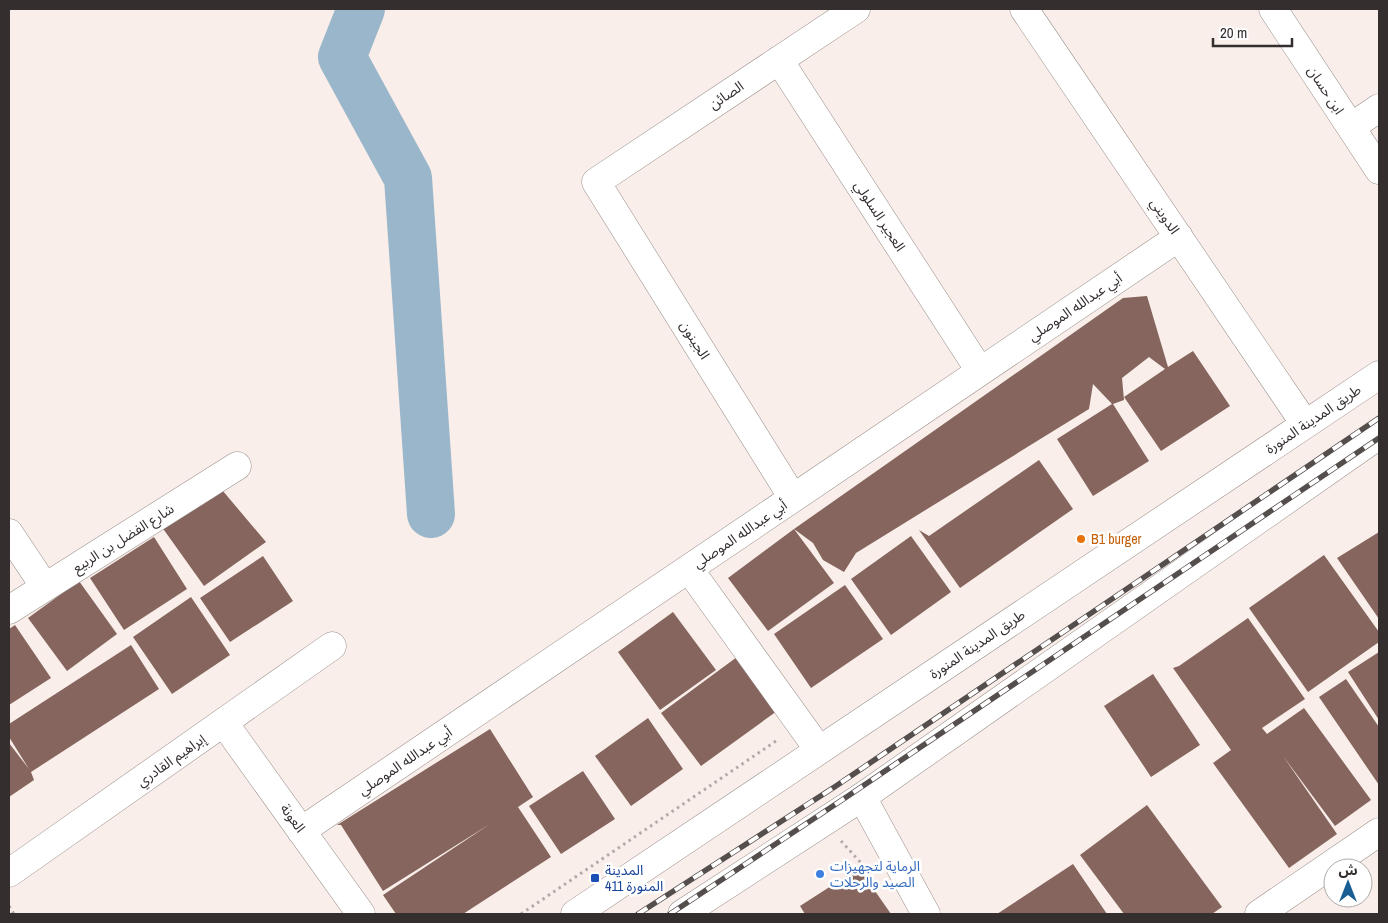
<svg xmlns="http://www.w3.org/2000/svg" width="1388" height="923" font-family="'Archivo Narrow','Noto Sans Arabic',sans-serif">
<rect width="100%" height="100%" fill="#f9eee9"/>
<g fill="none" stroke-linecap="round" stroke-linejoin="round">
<path stroke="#9ab6cb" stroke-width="48" d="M361,9L342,57L408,178L431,514"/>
</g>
<path fill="#85655d" d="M1147,296L1168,367L1193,351L1230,406L1161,451L1124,397L1165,369L1149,357L1122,378L1124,400L1113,404L1149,461L1093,496L1057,439L1112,404L1093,384L1089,409L856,553L844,572L823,560L813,543L794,529L1123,298Z
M1039,460L1073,509L960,588L919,530L929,536Z
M217,484L266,542L204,586L159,523Z
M794,529L834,583L768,631L728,578Z
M1379,532V619L1337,558Z
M911,536L951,592L891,635L851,579Z
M154,537L187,589L124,630L90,578Z
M1324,555L1379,632V642L1308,692L1249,608Z
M263,556L293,601L230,642L200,598Z
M79,581L117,634L67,671L28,618Z
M845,585L883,639L811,688L774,634Z
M191,597L230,655L172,694L133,637Z
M673,612L716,670L660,710L618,652Z
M1248,618L1305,699L1262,728L1267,734L1304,708L1371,800L1335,826L1283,756L1337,834L1289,868L1213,763L1231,750L1173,668L1179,666Z
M15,625L51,678L9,705V629Z
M131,645L159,689L31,772L34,780L9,797V743L29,769L9,737V724Z
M1379,652V720L1348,672Z
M737,657L777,711L701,766L661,713Z
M1153,674L1200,745L1151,777L1104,706Z
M1346,679L1379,727V785L1319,697Z
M648,718L683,769L631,806L595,756Z
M490,729L533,797L518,807L551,857L463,914H396L383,895L490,824L383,891L341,825H337Z
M583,771L615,819L561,854L529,806Z
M1147,805L1222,907L1212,914H1124L1080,855Z
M1073,864L1107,914H997Z
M859,868L891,914H805L800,906Z"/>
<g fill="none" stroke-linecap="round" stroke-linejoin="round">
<g stroke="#988e8a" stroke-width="29">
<path id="minor" d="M1024,9L1305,424
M1273,9L1379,170
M779,60L980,371
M1351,127L1379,108
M793,498L596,182L856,9
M9,533L45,587
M689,569L819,750
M9,610L237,466
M224,723L361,914
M862,797L926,914
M301,831L1179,237
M9,873L332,646
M1259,914L1379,832"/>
</g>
<g stroke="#988e8a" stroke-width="29">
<path id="primary" d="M575,914L1379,375
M682,914L862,797L1379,435"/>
</g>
<path stroke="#b3aaa7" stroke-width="3" stroke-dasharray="2.5 4" stroke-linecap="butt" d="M841,841L862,864L868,878
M9,906L14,914
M521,914L779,739"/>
<use href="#minor" stroke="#fff" stroke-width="28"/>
<use href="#primary" stroke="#fff" stroke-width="28"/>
<g stroke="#544e4c" stroke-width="5.5">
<path id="rail" d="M638,914L836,786L1379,418
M670,914L845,798L1379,438"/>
</g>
<use href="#rail" stroke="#fff" stroke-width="4" stroke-dasharray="11" stroke-linecap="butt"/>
</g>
<circle fill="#e8710a" stroke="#fff" stroke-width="2" cx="1081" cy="539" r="5"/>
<circle fill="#3f7fe0" stroke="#fff" stroke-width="2" cx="820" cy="874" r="5"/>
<rect fill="#1a4fb4" stroke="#fff" stroke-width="2" x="590" y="873" width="10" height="10" rx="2.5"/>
<g text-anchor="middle" stroke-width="5" stroke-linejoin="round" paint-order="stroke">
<g font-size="14" fill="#342f2e" stroke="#fff">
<text transform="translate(1326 90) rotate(57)" y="5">ابن حسان</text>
<text transform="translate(726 95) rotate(-34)" y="5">الصائن</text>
<text transform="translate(880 216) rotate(57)" y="5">العجير السلولي</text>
<text transform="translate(1165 216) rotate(56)" y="5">الدويني</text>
<text transform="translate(1075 307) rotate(-34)" y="5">أبي عبدالله الموصلي</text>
<text transform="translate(695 340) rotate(58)" y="5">الجينون</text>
<text transform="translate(1313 419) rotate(-34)" y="5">طريق المدينة المنورة</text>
<text transform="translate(740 534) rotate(-34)" y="5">أبي عبدالله الموصلي</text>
<text transform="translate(123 538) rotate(-32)" y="5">شارع الفضل بن الربيع</text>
<text transform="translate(977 644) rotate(-34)" y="5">طريق المدينة المنورة</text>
<text transform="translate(171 760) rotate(-35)" y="5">إبراهيم القادري</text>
<text transform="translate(405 761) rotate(-34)" y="5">أبي عبدالله الموصلي</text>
<text transform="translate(293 818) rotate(54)" y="5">العونة</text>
</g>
<g font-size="14" fill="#c56008" stroke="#fff" text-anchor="start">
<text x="1091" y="544">B1 burger</text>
</g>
<g font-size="14" fill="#366cbe" stroke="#fff" text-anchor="start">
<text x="830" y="871">الرماية لتجهيزات<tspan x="830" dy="16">الصيد والرحلات</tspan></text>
</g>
<g font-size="14" fill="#164399" stroke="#fff" text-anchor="start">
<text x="605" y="875">المدينة<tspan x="605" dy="16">المنورة 411</tspan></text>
</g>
</g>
<rect width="1388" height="923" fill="none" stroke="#342f2e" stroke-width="20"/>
<g transform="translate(1348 883)"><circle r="24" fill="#ffffff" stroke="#aeacab"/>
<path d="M0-4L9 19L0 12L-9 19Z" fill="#1b5e93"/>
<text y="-8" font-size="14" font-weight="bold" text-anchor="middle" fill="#342f2e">ش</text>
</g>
<path d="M1213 38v8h79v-8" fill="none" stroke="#342f2e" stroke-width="2.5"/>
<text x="1220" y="38" font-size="15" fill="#342f2e" stroke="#ffffff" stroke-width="4" paint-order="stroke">20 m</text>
</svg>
